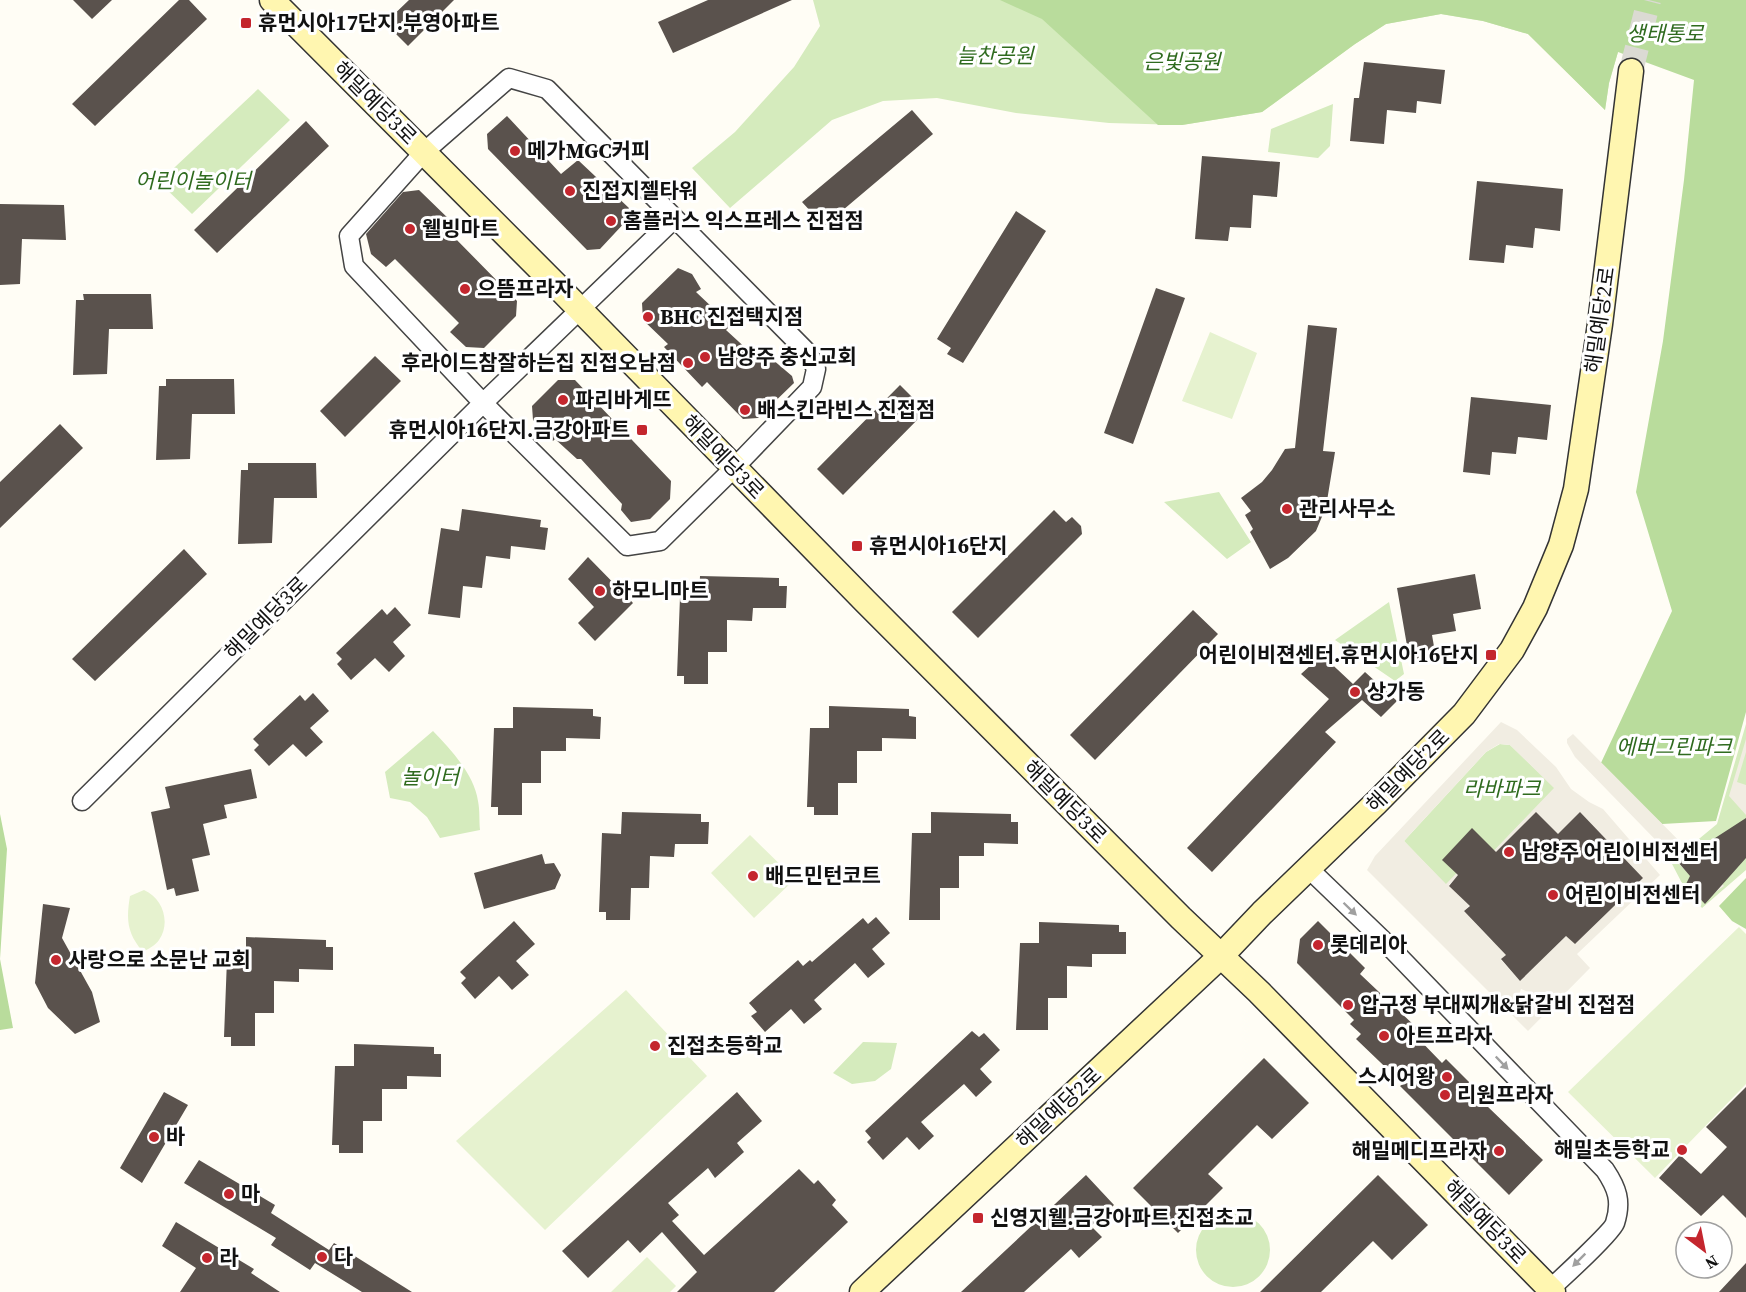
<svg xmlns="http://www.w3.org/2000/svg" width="1746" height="1292" font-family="'Source Serif 4','Noto Sans KR',serif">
<rect width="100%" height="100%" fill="#fffdf5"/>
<path fill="#d5ebbd" d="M813,0H1633L1609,83L1605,110L1528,34L1483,21L1441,14L1386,24L1355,44L1262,112L1182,125L1109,123L1016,113L937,98L883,101L832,120L730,208L692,168L735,132L794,67L820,26Z
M258,89L290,120L192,214L159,182Z
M1333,104L1330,146L1318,158L1268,152L1271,129Z
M1219,492L1251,542L1227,559L1164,502Z
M1389,602L1404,674L1395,681L1335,640Z
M1746,724V870L1702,908L1684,887L1671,862L1717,824Z
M433,731C451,750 474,774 478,801C480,811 479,820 480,830L440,838L427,817L410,802L390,798L385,772Z
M1500,744L1510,745L1555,788L1487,858L1478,852L1446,885L1404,841L1486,752Z
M863,1042L897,1043L891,1069L875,1081L852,1084L833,1073Z
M1196 1250a37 37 0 1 1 74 0a37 37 0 1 1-74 0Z"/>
<path fill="#b9dc9c" d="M1000,0H1746V712L1716,821L1662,824L1600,765L1672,611L1636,492L1663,341L1684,180L1694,80L1618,52L1609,83L1605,110L1528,34L1483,21L1441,14L1386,24L1355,44L1262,112L1182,125H1158L1042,19Z
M0,814L7,849L0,959L13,1028L0,1030Z
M1746,878V929L1732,921L1719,906Z"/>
<path fill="#e6f2cf" d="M1210,332L1257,353L1232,419L1182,401Z
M750,835L795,879L754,918L711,873Z
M144,890C163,898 171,923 159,940C156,945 148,949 143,952C127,933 126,920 130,896Z
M1739,927L1746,934V1084L1655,1178L1568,1092Z
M626,990L707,1076L545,1230L456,1141Z
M647,1257L676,1286L670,1292H611Z"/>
<path fill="#f1ede2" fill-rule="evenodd" d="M1501,722L1517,730L1556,767L1571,789L1589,802L1603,809L1660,875L1577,954L1590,968L1528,1031L1367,870L1375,856ZM1499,744L1510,745L1554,788L1487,858L1478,851L1446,884L1404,841L1486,752ZM1580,813L1643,878L1576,943L1566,936L1520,981L1501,960L1508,953L1495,939L1492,941L1464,911L1507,868L1516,876ZM1478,854L1455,891L1449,885ZM1521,989L1540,997L1550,996V1005L1536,1007L1518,998Z
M1573,734L1724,886L1710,896L1575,757L1567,743V739Z
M1746,739V752L1737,782L1746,785V815L1729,796Z"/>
<path fill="#5a524d" d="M73,0H112L92,19Z
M179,0H189L207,19L95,126L72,104Z
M409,0H454L408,46L385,23Z
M708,0H792L673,53L658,22Z
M1364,62L1445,70L1441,104L1417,101L1416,113L1387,110L1384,144L1350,141L1354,98H1359Z
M912,110L933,134L824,226L802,202Z
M507,116L561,174L578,160L630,209L628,219L600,249L587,250L488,149L487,134Z
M306,121L329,146L217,253L194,230Z
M1202,156L1280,162L1277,197L1253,195L1251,228L1230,227L1228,241L1195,239Z
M1477,181L1563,189L1560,231L1535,228L1533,248L1506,245L1504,263L1469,260Z
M419,190L454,224L448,231L517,301L516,316L484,348L466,347L450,332L459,323L395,259L386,267L371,254L366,234L403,192Z
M0,204L64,205L66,240L22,239L20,284L0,285Z
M1016,211L1046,231L963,363L947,354L951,348L937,339Z
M678,268L692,274L701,289L696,292L731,325L726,330L763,364L772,359L792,376L794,383L758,418L743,419L707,382L702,387L664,347L668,344L643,320L642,303Z
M1156,288L1185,298L1133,444L1104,433Z
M83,294H151L153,329H109L107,374L73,375L76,300H84Z
M1308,325L1337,328L1323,451L1335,452L1326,507L1316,531L1288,558L1270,569L1250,532L1253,529L1245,515L1251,511L1241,498L1262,482L1272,470L1285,449L1295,448Z
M375,356L401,381L345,437L320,411Z
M166,379H234L235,414H192L190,459L156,460L159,386H166Z
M558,380H575L671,481L670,499L650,519L631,522L621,510L622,504L581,459H577L555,439L553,441L533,420L532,406Z
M900,385L926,411L843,495L817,469Z
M1471,397L1551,405L1547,440L1518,437L1516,454L1492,452L1490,475L1463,472Z
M60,424L83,448L0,528V482Z
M248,463H316L317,498H274L272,543L238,544L241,470H248Z
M462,509L541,520L540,527L548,528L545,550L511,546L510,559L486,556L482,588L463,586L460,618L428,614L441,528L459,531Z
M1054,510L1066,522L1072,517L1081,526L1082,534L978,638L952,612Z
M184,549L207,574L95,681L72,659Z
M588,557L633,603L595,641L578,623L594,607L568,579Z
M1475,574L1481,609L1453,614L1456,631L1432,635L1436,658L1410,663L1397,588Z
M700,576L779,578V586H787L786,608H753L752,621L727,620V652H708V684H684V676H677L680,597H699Z
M395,607L411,625L393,642L405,656L389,672L375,658L351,680L337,664L342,659L336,653L382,609L387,615Z
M1193,610L1218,634L1095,760L1070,735Z
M1322,655L1353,684L1365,672L1397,701L1381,717L1362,700L1325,732L1336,742L1212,872L1187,848L1329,699L1301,674Z
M313,693L329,711L310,728L323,742L306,757L293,744L269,766L254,750L259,745L253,739L300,695L305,701Z
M829,706L909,709V716L916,717V739L882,738V751H857V783H838V815H814V807H807L810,728H829Z
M513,707L593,709V716L601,717L600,739L566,738V751H541V783H522V815H498V807H491L494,728H513Z
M251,769L257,798L224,805L227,818L203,824L210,855L192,859L199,891L176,896L174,888L167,890L151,812L170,808L165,787Z
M622,812L701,814V822H709L708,844H675L674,857L650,856L649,888H631L630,920H606V912H599L602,833L621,834Z
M931,812L1011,814V822H1018V844L984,843V856H959V888H940V920H909L912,833H931Z
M1536,812L1558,834L1580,812L1643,878L1575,944L1566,936L1520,981L1501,959L1506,955L1464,911L1470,906L1449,886L1458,875L1442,860L1472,828L1496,852Z
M1746,818V858L1705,904L1686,884L1690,876L1678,862Z
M542,854L545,864L554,863L561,875L555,889L484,909L474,873Z
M43,904L70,908L62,938L92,992L100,1022L75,1034L48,1008L35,983Z
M876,917L890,933L872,949L885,964L868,978L855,963L814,1000L822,1009L804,1024L791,1009L765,1032L751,1016L757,1012L749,1003L798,960L803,966L810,960L812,962L863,918L868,924Z
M514,921L535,944L516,961L529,975L512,990L499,976L475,999L461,983L466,978L460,972Z
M1318,921L1365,968L1360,974L1417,1028L1413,1033L1442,1063L1446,1059L1490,1103L1487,1106L1543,1160L1509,1195L1400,1086L1403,1084L1356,1039L1361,1034L1350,1024L1354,1020L1297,963L1300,939Z
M1039,922L1119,925V932H1126V954H1092V967L1067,966V998H1048V1030H1016L1020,943H1039Z
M246,937L326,940V947H333V970L299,969V982L274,981V1013H255V1046H231V1037H224L227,959H246Z
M972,1031L979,1037L984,1033L1000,1050L980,1069L992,1082L976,1097L964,1084L921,1122L934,1136L919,1150L907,1137L883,1160L867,1142L871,1138L865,1131Z
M354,1044L434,1047V1054H441V1077L407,1076V1089H382V1121H363V1153H339V1145H332L335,1066H354Z
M1264,1058L1309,1103L1272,1139L1257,1125L1208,1174L1223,1188L1178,1233L1133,1188Z
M1746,1087V1218L1723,1195L1701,1216L1659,1178L1680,1155L1701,1174L1727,1147L1706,1127Z
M164,1092L188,1105L142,1183L120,1168Z
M737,1092L762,1121L737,1143L744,1152L715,1178L708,1168L668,1203L679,1215L672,1221L704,1255L799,1169L814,1184L818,1180L836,1200L832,1205L848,1222L774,1292H677L697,1272L662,1232L640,1253L628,1240L588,1278L562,1251Z
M199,1160L275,1205L271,1213L329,1250L334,1243L412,1292H362L315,1263L310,1270L271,1245L276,1238L184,1183Z
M1086,1175L1114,1205L1091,1226L1102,1237L1079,1258L1071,1249L1024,1292H961Z
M1378,1175L1428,1225L1392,1260L1373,1241L1321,1292H1260Z
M176,1222L254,1269L251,1273L280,1292H180L196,1268L162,1246Z
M1746,1263V1292H1719Z"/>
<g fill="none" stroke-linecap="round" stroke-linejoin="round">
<path stroke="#dbdad3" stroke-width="24" stroke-dasharray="24 12" stroke-linecap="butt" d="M1631,71L1649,0"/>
<g stroke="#444" stroke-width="21">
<path id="street" d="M509,78L547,89L809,354L816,369L812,387L733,469L660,541L627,546L483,403L354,266L349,236L424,152Z
M82,801L483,403L674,219
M1308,868L1387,944L1605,1170C1617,1188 1622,1201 1615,1223C1612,1232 1561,1279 1550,1289"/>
</g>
<g stroke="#333" stroke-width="27">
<path id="secondary" d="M272,0L559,288L865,601L1181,918L1259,992L1553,1292
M862,1292L1222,955L1262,913L1377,802L1464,714L1512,650L1535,608L1561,545L1576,489L1600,324L1631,71"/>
</g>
<use href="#street" stroke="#fff" stroke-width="18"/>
<use href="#secondary" stroke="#fff6b0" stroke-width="24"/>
</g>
<defs><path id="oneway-solid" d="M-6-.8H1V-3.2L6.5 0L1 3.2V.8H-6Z" transform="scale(1.5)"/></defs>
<g fill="#a0a0a0">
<use href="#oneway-solid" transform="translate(1350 909) rotate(44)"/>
<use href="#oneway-solid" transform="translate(1502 1063) rotate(46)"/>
<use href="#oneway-solid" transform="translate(1579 1260) rotate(135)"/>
</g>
<g fill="#c4262e" stroke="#fff" stroke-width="2">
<rect x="240" y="17" width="12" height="12" rx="3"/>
<circle cx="515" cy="151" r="6"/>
<circle cx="570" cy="191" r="6"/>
<circle cx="611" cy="221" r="6"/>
<circle cx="410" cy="229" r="6"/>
<circle cx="465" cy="289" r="6"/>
<circle cx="648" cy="317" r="6"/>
<circle cx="705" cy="357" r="6"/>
<circle cx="688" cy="363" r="6"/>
<circle cx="563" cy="400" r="6"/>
<circle cx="745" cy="410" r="6"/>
<rect x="636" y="424" width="12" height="12" rx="3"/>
<circle cx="1287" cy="509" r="6"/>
<rect x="851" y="540" width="12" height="12" rx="3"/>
<circle cx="600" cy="591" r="6"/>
<rect x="1485" y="649" width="12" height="12" rx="3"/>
<circle cx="1355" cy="692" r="6"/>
<circle cx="1509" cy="852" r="6"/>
<circle cx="753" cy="876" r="6"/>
<circle cx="1553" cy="895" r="6"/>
<circle cx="1318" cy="945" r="6"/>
<circle cx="56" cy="960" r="6"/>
<circle cx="1348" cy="1005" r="6"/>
<circle cx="1384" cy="1036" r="6"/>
<circle cx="655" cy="1046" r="6"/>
<circle cx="1447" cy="1077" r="6"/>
<circle cx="1445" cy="1095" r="6"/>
<circle cx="154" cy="1137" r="6"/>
<circle cx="1682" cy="1150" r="6"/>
<circle cx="1499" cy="1151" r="6"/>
<circle cx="229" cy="1194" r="6"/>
<rect x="972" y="1212" width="12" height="12" rx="3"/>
<circle cx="322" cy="1257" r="6"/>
<circle cx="207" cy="1258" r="6"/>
</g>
<g text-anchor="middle" stroke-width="6" stroke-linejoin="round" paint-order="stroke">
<g font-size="21" font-weight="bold" fill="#111" stroke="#fff" text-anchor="start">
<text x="258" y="30">휴먼시아17단지.부영아파트</text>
<text x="527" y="158">메가MGC커피</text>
<text x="582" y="198">진접지젤타워</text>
<text x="623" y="228">홈플러스 익스프레스 진접점</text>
<text x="422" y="236">웰빙마트</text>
<text x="477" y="296">으뜸프라자</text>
<text x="660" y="324">BHC 진접택지점</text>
<text x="717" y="364">남양주 충신교회</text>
<text x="676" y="370" text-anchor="end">후라이드참잘하는집 진접오남점</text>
<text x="575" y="407">파리바게뜨</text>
<text x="757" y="417">배스킨라빈스 진접점</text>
<text x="630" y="437" text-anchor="end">휴먼시아16단지.금강아파트</text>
<text x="1299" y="516">관리사무소</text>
<text x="869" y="553">휴먼시아16단지</text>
<text x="612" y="598">하모니마트</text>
<text x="1479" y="662" text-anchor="end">어린이비젼센터.휴먼시아16단지</text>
<text x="1367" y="699">상가동</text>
<text x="1521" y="859">남양주 어린이비전센터</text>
<text x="765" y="883">배드민턴코트</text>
<text x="1565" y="902">어린이비전센터</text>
<text x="1330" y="952">롯데리아</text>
<text x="68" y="967">사랑으로 소문난 교회</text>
<text x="1360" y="1012">압구정 부대찌개&amp;닭갈비 진접점</text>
<text x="1396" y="1043">아트프라자</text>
<text x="667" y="1053">진접초등학교</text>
<text x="1435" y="1084" text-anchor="end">스시어왕</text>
<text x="1457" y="1102">리원프라자</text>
<text x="166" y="1144">바</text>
<text x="1670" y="1157" text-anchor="end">해밀초등학교</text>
<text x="1487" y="1158" text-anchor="end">해밀메디프라자</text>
<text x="241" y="1201">마</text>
<text x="990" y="1225">신영지웰.금강아파트.진접초교</text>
<text x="334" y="1264">다</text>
<text x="219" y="1265">라</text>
</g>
<g font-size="21" font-style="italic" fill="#2f6b1f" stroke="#fff">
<text x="1665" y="41">생태통로</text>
<text x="995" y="63">늘찬공원</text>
<text x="1182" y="69">은빛공원</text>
<text x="193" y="188">어린이놀이터</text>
<text x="1674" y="754">에버그린파크</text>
<text x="430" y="784">놀이터</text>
<text x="1502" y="796">라바파크</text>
</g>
<g font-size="21" fill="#111" stroke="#fff">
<text transform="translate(375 103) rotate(45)" y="7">해밀예당3로</text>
<text transform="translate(1600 320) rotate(-82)" y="7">해밀예당2로</text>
<text transform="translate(723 457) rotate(46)" y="7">해밀예당3로</text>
<text transform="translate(266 618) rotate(-45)" y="7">해밀예당3로</text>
<text transform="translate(1408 771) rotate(-45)" y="7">해밀예당2로</text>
<text transform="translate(1065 802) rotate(45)" y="7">해밀예당3로</text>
<text transform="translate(1059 1108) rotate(-43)" y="7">해밀예당2로</text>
<text transform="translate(1485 1222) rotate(46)" y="7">해밀예당3로</text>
</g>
</g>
<g transform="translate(1704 1250) rotate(148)"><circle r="28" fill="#ffffff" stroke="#a0a0a0" stroke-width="1.5"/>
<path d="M0-4.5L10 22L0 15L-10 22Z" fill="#c4262e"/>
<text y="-9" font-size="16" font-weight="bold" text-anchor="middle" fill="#111111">N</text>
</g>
</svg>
